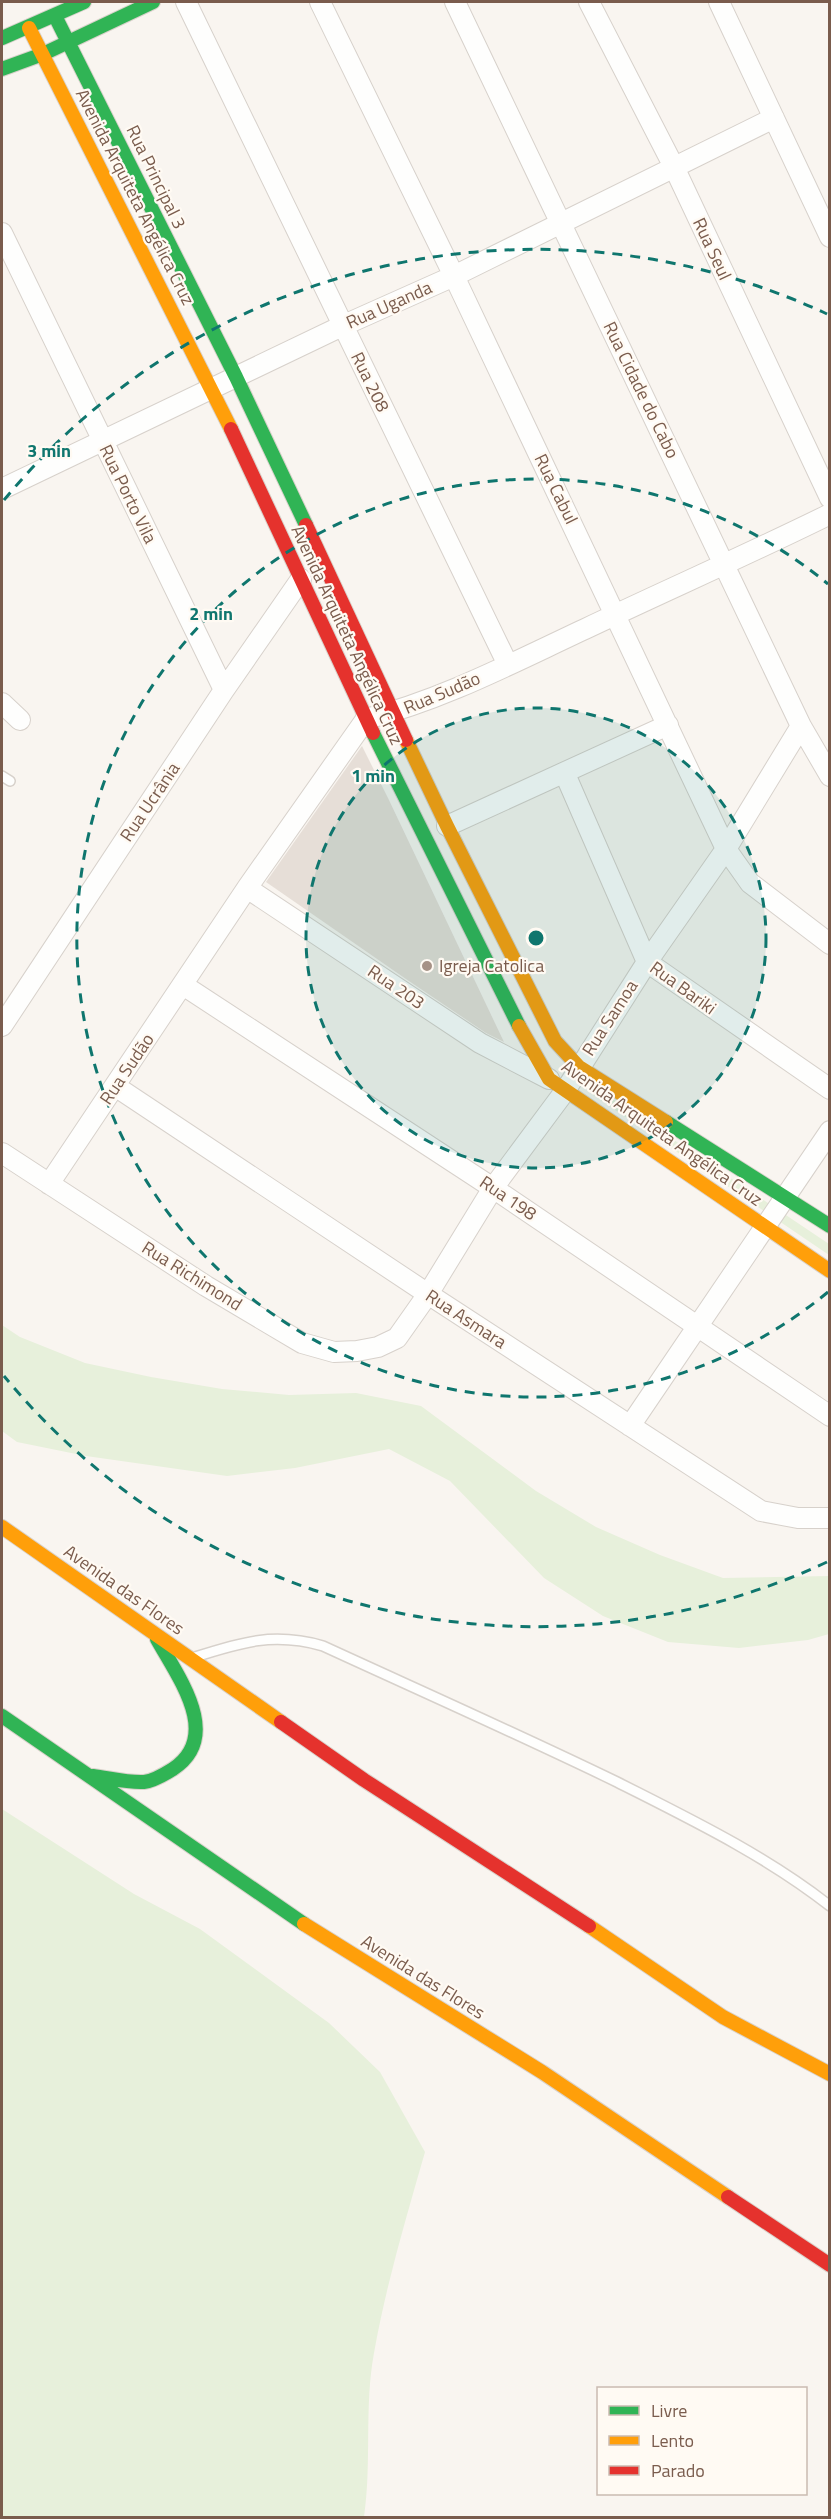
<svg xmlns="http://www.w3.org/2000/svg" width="831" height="2519" font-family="'Titillium Web',sans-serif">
<rect width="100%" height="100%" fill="#f9f5f0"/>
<path fill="#e7f0db" d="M598,1089L829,1244V1255L593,1095V1092Z
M2,1325L20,1337L85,1363L151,1377L222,1389L289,1395L356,1393L421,1406L536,1491L596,1527L660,1555L723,1578L829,1576V1634L808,1640L739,1648L668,1642L603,1616L544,1578L450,1481L389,1449L295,1468L227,1476L86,1456L17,1442L2,1431Z
M2,1809L134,1894L200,1929L329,2023L380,2072L425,2152C406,2218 386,2285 374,2353C364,2407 372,2463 364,2517H2Z"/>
<path fill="#e6ded7" d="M362,746L388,798L504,1042L486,1033L406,979L266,882Z"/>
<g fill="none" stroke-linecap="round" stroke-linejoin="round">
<g stroke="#d7d1cb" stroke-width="12">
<path id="lane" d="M2,776L10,781
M195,1657C242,1642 274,1632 323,1646C421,1691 520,1735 617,1782C690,1819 765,1855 830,1906"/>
</g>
<g stroke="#d7d1cb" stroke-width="22">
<path id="street" d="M186,2L508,665
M320,2L454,276L726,849L750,883L830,944
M455,2L801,726L830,776
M589,2L674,167L830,498
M719,2L830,237
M2,233L224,690
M2,489L342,326L454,276L774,118
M2,703L20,720
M565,774L647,962L830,1089
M447,826L668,725
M247,888L480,1043L549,1079
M183,985L493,1188L830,1416
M2,1026L224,690L301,579
M115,1086L428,1294L761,1511L798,1518H830
M2,1153L206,1286L302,1343L334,1352L357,1351L378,1347L397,1338L428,1294L493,1188L565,1091L647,962L726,849L801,726
M49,1184L247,888L366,719C442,700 514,662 585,629C667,590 749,554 830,514
M630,1426L830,1131"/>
</g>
<g stroke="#d9d2cb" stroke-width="16">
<path id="fast" d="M55,16L236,377L306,525
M2,38L84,2
M2,69L43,54L153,2
M373,733L519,1026
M666,1122L830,1226
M2,1716L304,1924
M93,1776C109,1778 128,1783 144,1782C154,1781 165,1774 173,1769C223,1736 178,1677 157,1639"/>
</g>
<g stroke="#d9d2cb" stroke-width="16">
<path id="slow" d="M29,28L231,429
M406,740L447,826L555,1041L579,1067L666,1122
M519,1026L549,1079L830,1271
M2,1527L281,1722
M304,1924L542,2072L728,2197
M589,1926L723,2017L830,2074"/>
</g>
<g stroke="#d9d2cb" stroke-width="16">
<path id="jam" d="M231,429L373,733
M306,525L406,740
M281,1722L364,1780L589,1926
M728,2197L830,2265"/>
</g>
<use href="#lane" stroke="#fefefd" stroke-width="9"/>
<use href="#street" stroke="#fefefd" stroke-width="20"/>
<use href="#fast" stroke="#30b455" stroke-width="14"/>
<use href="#slow" stroke="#ff9f0a" stroke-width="14"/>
<use href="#jam" stroke="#e5322d" stroke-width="14"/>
</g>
<circle cx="536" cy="938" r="230" fill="#0f766e" fill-opacity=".12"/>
<g fill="none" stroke="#0f766e" stroke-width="3" stroke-dasharray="10 8">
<circle cx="536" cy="938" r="230"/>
<path d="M828 1292A459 459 0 1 1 828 584"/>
<path d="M827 1562A689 689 0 0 1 4 1376M4 500A689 689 0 0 1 827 314"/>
</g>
<circle fill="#a69286" stroke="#fffaf3" stroke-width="2" cx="427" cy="966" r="6"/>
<g text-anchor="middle" stroke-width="4.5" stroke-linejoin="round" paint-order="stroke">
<g font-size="18" fill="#7a5c4d" stroke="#fffaf3">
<text transform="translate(156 177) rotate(64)" y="6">Rua Principal 3</text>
<text transform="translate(135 197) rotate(63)" y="6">Avenida Arquiteta Angélica Cruz</text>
<text transform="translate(712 249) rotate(65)" y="6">Rua Seul</text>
<text transform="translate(389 305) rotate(-24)" y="6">Rua Uganda</text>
<text transform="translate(370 382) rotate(64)" y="6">Rua 208</text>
<text transform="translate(641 390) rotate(64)" y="6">Rua Cidade do Cabo</text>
<text transform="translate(556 489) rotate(64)" y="6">Rua Cabul</text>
<text transform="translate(128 494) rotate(64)" y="6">Rua Porto Vila</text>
<text transform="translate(347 635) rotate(65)" y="6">Avenida Arquiteta Angélica Cruz</text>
<text transform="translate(442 693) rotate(-23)" y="6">Rua Sudão</text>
<text transform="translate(150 802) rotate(-56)" y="6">Rua Ucrânia</text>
<text transform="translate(396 987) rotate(34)" y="6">Rua 203</text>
<text transform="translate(683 988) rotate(36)" y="6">Rua Bariki</text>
<text transform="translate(610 1018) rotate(-57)" y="6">Rua Samoa</text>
<text transform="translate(127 1069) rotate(-56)" y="6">Rua Sudão</text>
<text transform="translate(662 1133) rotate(35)" y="6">Avenida Arquiteta Angélica Cruz</text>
<text transform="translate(508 1198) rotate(34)" y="6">Rua 198</text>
<text transform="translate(192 1276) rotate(32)" y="6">Rua Richimond</text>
<text transform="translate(466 1319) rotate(33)" y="6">Rua Asmara</text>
<text transform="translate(124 1590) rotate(35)" y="6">Avenida das Flores</text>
<text transform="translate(423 1977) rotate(32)" y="6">Avenida das Flores</text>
</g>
<g font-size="18" fill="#7a5c4d" stroke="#fffaf3" text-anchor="start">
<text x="439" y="972">Igreja Catolica</text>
</g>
</g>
<circle cx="536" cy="938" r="9" fill="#0f766e" stroke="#fffaf3" stroke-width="3"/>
<g font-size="18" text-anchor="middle" font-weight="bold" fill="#0f766e" stroke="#fffaf3" stroke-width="4.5" stroke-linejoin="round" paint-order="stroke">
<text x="49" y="457">3 min</text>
<text x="211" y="620">2 min</text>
<text x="373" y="782">1 min</text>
</g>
<rect width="831" height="2519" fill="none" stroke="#7a5c4d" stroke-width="6"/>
<rect x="597" y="2387" width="210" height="108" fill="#fffaf3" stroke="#cabbb1" stroke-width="1.5"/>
<rect x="609" y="2406" width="30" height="9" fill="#30b455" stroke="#cabbb1" stroke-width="1.5"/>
<text x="651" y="2417" font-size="18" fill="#7a5c4d">Livre</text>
<rect x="609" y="2436" width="30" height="9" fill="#ff9f0a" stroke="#cabbb1" stroke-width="1.5"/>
<text x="651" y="2447" font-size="18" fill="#7a5c4d">Lento</text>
<rect x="609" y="2466" width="30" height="9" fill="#e5322d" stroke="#cabbb1" stroke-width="1.5"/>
<text x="651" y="2477" font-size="18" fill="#7a5c4d">Parado</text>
</svg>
